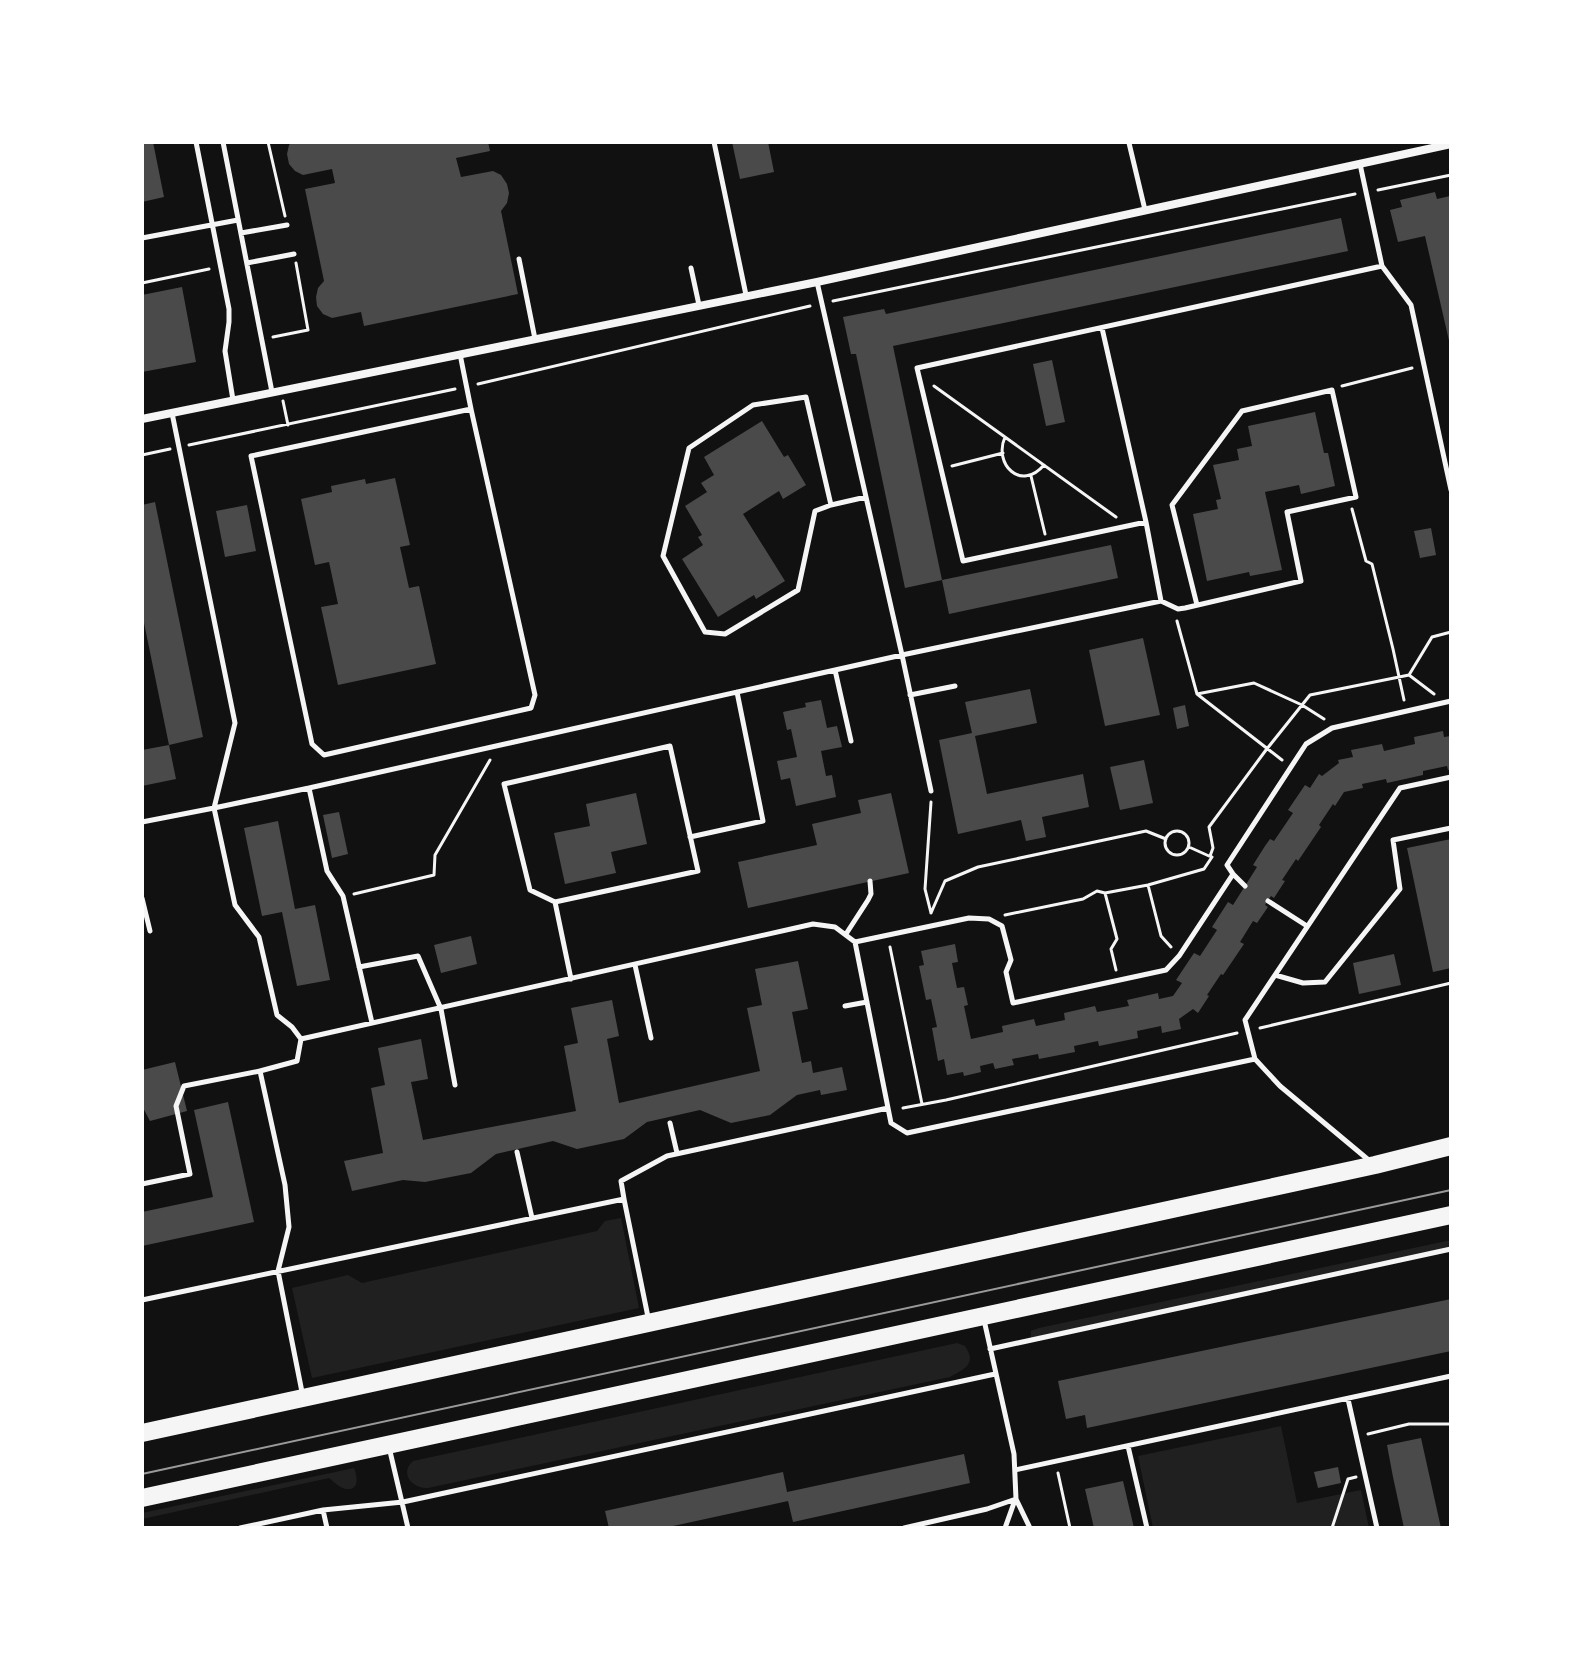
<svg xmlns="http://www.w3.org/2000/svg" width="1593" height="1670" font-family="'Exo 2',sans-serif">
<rect width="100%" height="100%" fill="#111"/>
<path fill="#202020" d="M621,1218L639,1308L312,1378L292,1288L348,1275L362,1283L597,1231L605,1221Z
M1451,1240V1249L1031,1338V1331L1039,1328Z
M957,1343L965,1346C977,1364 965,1369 950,1377L428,1488C412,1489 399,1473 413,1461Z
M1281,1426L1297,1503L1361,1490L1369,1528H1153L1138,1456Z
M354,1468C357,1475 360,1490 347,1489C341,1489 334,1482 329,1478L142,1519V1513Z"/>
<path fill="#4a4a4a" d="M142,142H153L164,197L142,202Z
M292,142H488L490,151L456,158L461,177L493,171L501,175L507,184L509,193L507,203L501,211L518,294L364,326L361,312L332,318L323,314L317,306L316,297L318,288L324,281L305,189L335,183L332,169L303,175L295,171L289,164L287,154L289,145Z
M732,142H768L774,172L740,179Z
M1435,192L1437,199L1450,196L1451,199L1450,345L1425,236L1398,242L1390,210L1402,207L1400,200Z
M1341,218L1348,251L893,346L942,580L905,588L856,354H851L843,317L884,309L886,314Z
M182,287L196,362L142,372V295Z
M1052,360L1065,422L1046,426L1033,364Z
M1315,412L1324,453H1328L1335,486L1301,494L1299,485L1265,492L1282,570L1250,576L1249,572L1207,581L1193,514L1218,509L1216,500L1221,499L1213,465L1239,460L1237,449L1252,446L1248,426Z
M762,421L784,457L788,455L806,485L783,499L779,491L743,514L785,581L756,599L754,595L718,617L682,559L703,545L698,537L702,535L685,506L707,492L701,483L714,475L704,457Z
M395,478L410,545L400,547L409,588L419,586L436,664L338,685L321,607L338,604L329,562L315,565L301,499L332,492L331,486L365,479L366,484Z
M155,502L203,737L169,745L142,613V505Z
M247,505L256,551L225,557L216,511Z
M1431,528L1436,555L1420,558L1414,531Z
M1111,545L1118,578L949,614L942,580Z
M1143,638L1160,715L1105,726L1089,650Z
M1030,689L1037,723L975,736L987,794L1083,774L1089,807L1042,817L1046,837L1026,841L1021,820L958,834L939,740L972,733L965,702Z
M821,700L827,728L837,726L842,747L821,751L826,776L832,775L836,797L796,806L790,778L781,780L777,761L797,757L791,729L787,730L783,712L806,707L805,703Z
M1185,705L1189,726L1177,729L1173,708Z
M1443,731L1444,737L1451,736V769L1448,770L1447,766L1423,771V775L1387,783L1386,779L1362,784L1363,788L1344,792L1335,806L1333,804L1319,825L1321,827L1298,861L1296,859L1282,880L1285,881L1274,898L1271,896L1265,905L1268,907L1257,923L1253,921L1240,942L1244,944L1223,975L1221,974L1207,995L1209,996L1198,1013L1193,1009L1179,1019L1181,1029L1162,1033L1161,1026L1137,1031L1138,1038L1099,1046L1098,1041L1074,1046L1075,1052L1039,1059L1038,1054L1012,1059L1014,1065L995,1069L993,1063L980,1066L981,1072L964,1076L963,1072L947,1075L944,1059L938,1061L932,1028L937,1027L931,999L926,1000L919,966L924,965L921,951L955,944L958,962L952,963L957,988L964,987L968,1005L964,1006L971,1039L1003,1032L1002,1026L1034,1019L1036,1026L1065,1020L1064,1013L1095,1006L1097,1012L1129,1006L1127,1000L1158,993L1159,999L1173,996L1182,983L1176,980L1194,953L1200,956L1217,930L1212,927L1228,902L1233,905L1257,867L1253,865L1265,846L1270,839L1274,841L1293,813L1288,810L1305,785L1310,788L1319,774L1322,776L1339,763L1338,760L1353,757L1351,750L1382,744L1384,751L1415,744L1414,737Z
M169,745L176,779L142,786V750Z
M1144,760L1153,803L1120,810L1110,767Z
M636,793L647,844L611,852L616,873L565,884L554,833L590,826L586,804Z
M891,793L909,873L748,908L738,862L817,845L812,824L861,813L858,800Z
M339,812L348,854L332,858L323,815Z
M278,821L295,909L315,905L330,980L297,986L282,912L262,916L244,828Z
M1451,839V968L1433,972L1407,848Z
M471,936L477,964L441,973L434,945Z
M1394,954L1401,985L1359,994L1353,963Z
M798,961L808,1009L792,1012L802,1063L811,1061L813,1073L842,1067L847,1090L821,1095L820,1090L797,1095L770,1115L731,1123L700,1110L647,1122L624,1139L577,1149L553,1141L496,1154L471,1173L425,1182L403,1180L352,1191L344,1161L383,1153L371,1088L385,1085L378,1048L421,1039L428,1079L411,1082L423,1140L576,1111L564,1046L578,1043L571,1008L612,1000L619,1036L607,1039L619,1103L760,1071L747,1008L762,1005L755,969Z
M175,1062L187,1111L150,1121L142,1106V1070Z
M228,1102L254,1222L142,1246V1212L213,1197L194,1110Z
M1451,1299V1351L1087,1428L1085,1415L1066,1419L1058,1381Z
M1421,1438L1441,1528H1404L1393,1477L1387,1445Z
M964,1454L970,1483L793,1522L788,1501L664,1528H609L605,1511L783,1472L787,1492Z
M1338,1467L1341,1483L1318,1488L1314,1472Z
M1123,1481L1134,1528H1094L1085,1489Z"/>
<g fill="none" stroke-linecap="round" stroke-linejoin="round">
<path stroke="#f5f5f5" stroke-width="3" d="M268,142L285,216
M1378,190L1451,175
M142,283L209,269
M833,301L1355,194
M273,337L308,330L296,263
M478,384L810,306
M934,386L1116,517
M1342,386L1412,368
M283,401L288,425
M1005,437C993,464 1021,492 1044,465
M189,445L455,389
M142,455L170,449
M952,466L1003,453
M1031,476L1045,534
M1352,509L1366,561L1372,564L1393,649L1404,700
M1177,621L1197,694L1254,683L1302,705L1324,719
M1409,675L1432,637L1451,632
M1197,694L1282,760
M1165 843a12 12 0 1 1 24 0a12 12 0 1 1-24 0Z
M1189,847L1209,856
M1210,856L1213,848L1209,827L1266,750L1310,695L1409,675L1434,694
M1148,885L1161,936L1171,947
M1105,893L1117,939L1111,949L1116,970
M354,894L434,875L435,855L490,760
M931,913L945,881L978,867L1146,831L1166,839
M931,913L925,889L931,802
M1005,915L1083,899L1097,891L1105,893L1148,885L1204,869L1212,857
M890,947L922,1104
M1260,1028L1451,983
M903,1108L946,1100L1237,1033
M1368,1434L1409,1424H1451
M1058,1473L1070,1528
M1332,1528L1348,1479L1356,1477"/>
<path stroke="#f5f5f5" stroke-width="5" d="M196,142L229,309V322L225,351L233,400
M223,142L272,392
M714,142L746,295
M1129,143L1145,210
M1360,164L1382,266L1411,305L1451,490
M241,233L287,225
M142,238L238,220
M519,259L535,339
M247,263L294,254
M691,268L699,305
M817,282L902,655L931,791
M1102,328L1146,522
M460,354L471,409L251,456L312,744L324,755L531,708L535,695L471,409
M831,505L815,511L798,590L725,634L705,632L663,556L689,448L753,405L806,397L831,505L866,497
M1161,601L1178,609L1185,608L1301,581L1287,512L1356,497L1332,390L1242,411L1172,505L1197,605
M835,670L851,741
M910,695L955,686
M309,788L327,871L343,896L372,1023
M142,822L214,808L235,723L172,413
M690,837L763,821L737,692
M1233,874L1245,886
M142,898L150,931
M1268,901L1307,926
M555,902L530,890L504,784L670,746L698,871L555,902L571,979
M846,934L868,900L871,894L870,881
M855,942L969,918L989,919L1002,926L1011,960L1006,972L1013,1003L1166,970L1179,956L1233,874L1227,865L1306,744L1332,728L1451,701
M635,965L651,1038
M359,967L418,956L441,1009L455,1085
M1275,975L1303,983L1325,982L1400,889L1393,840L1451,828
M845,1006L867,1002
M301,1039L292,1027L277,1015L259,937L235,905L214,808L309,788L902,655L1161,601L1146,522L963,561L917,368L1382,266
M670,1123L677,1153
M517,1152L532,1218
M1371,1162L1280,1086L1255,1059L1245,1020L1400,788L1451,777
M142,1184L190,1174L176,1106L184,1086L260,1071
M624,1199L621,1181L667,1156L888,1108
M142,1300L624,1199L648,1317
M984,1320L1014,1454L1016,1499L1030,1528
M990,1349L1451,1249
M302,1392L278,1271L289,1227L285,1185L260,1071L297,1061L301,1039L813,924L835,927L855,942L891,1123L907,1133L1255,1059
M1348,1399L1377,1528
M1128,1446L1147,1528
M389,1447L408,1528
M1015,1470L1451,1376
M323,1510L327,1528
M240,1528L323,1510L403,1502L995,1374
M904,1528L987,1509L1016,1499
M1005,1528L1015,1500"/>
<path stroke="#f5f5f5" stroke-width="8" d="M142,419L817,282L1451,144"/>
<path stroke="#f5f5f5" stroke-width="18" d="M142,1433L1375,1165L1451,1146
M142,1498L1451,1215"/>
<path stroke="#9a9a9a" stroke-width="2" d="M142,1474L1451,1190"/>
</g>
<rect width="1593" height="1670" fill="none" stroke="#ffffff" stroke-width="288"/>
</svg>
